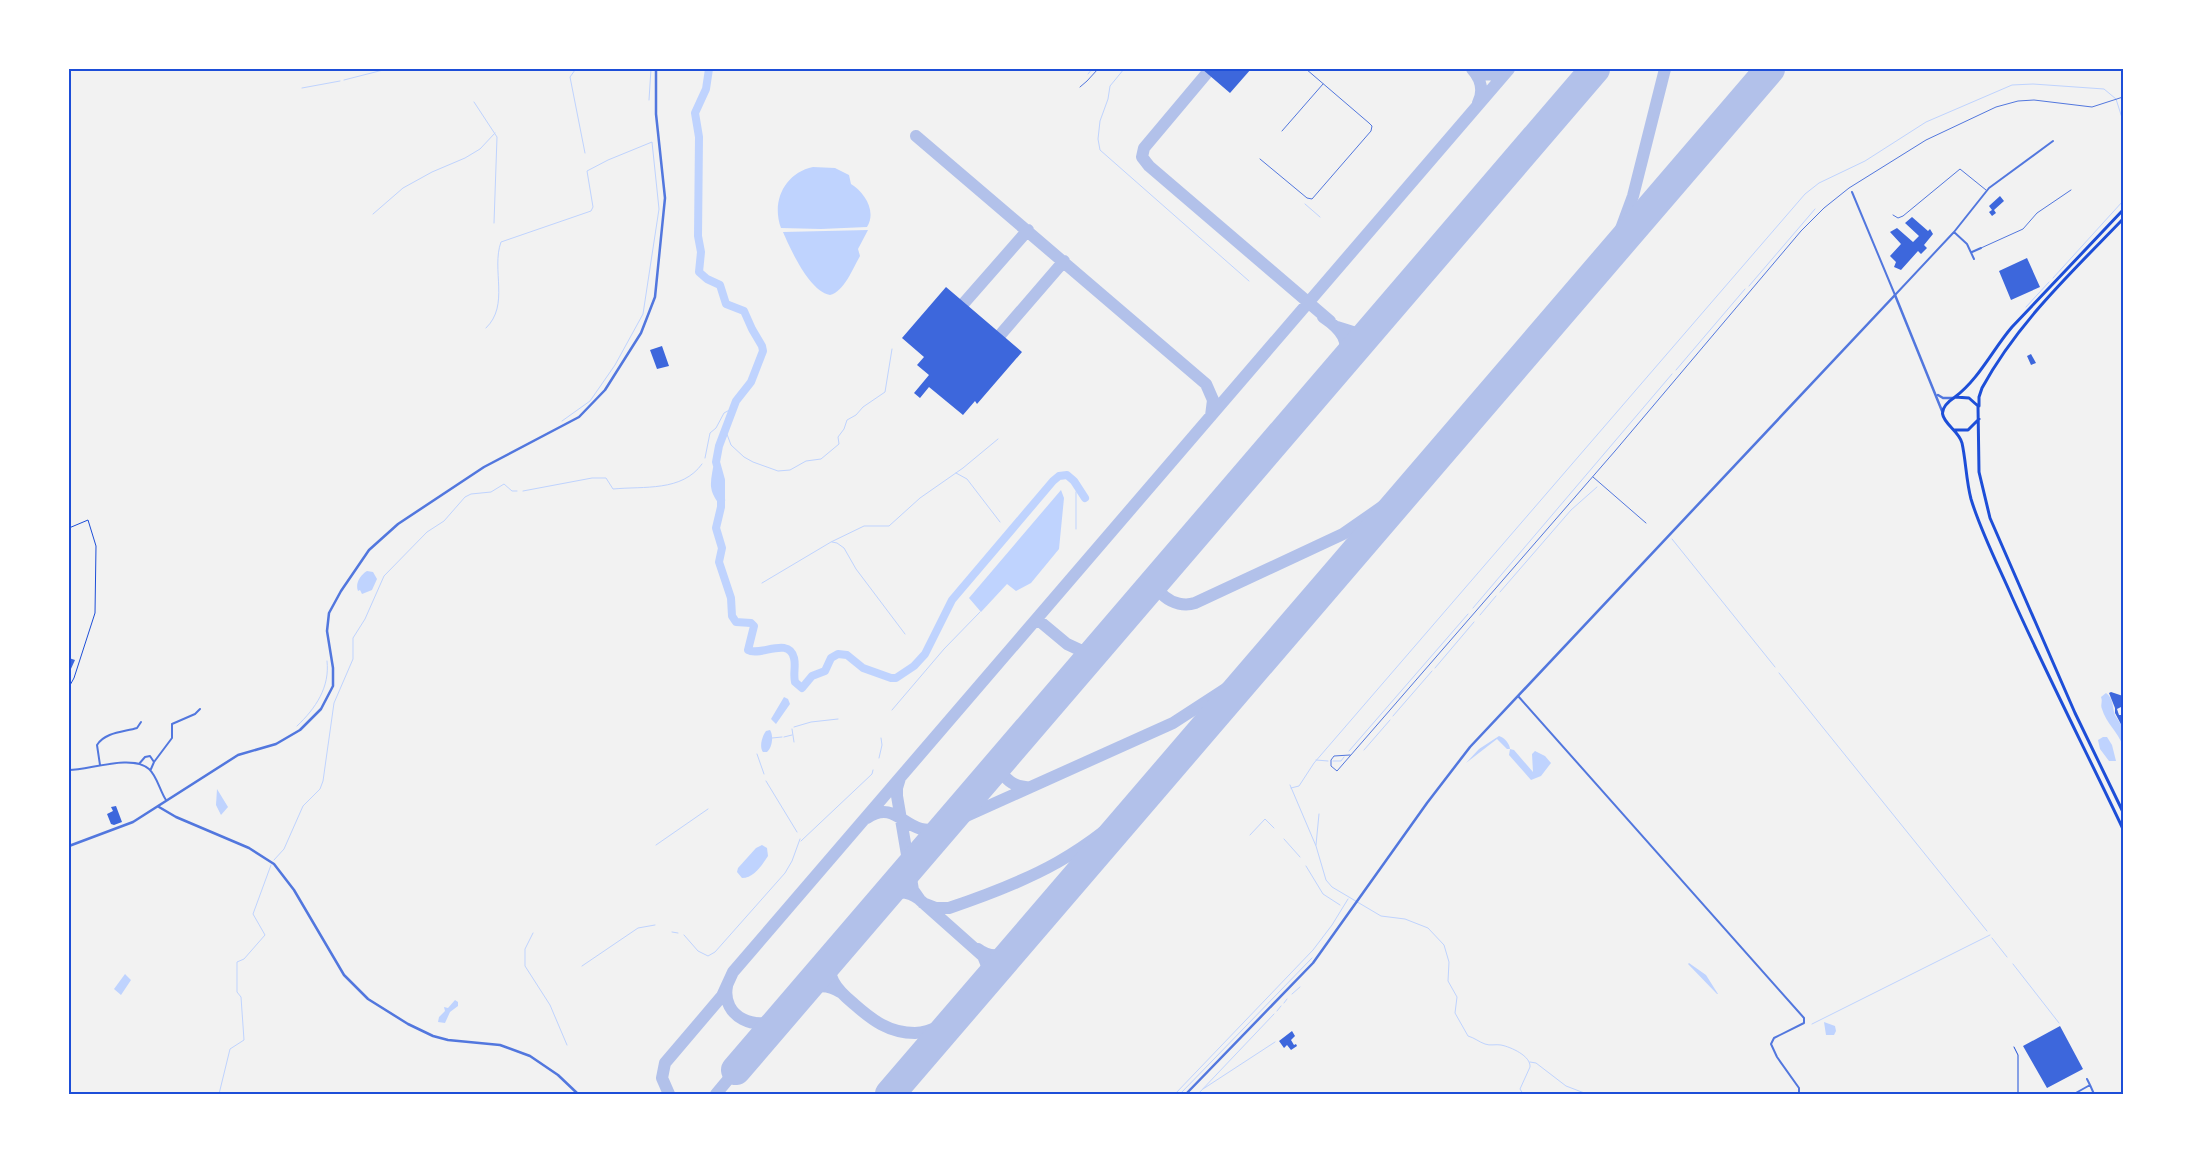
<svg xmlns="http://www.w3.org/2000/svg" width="2192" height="1163" font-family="'DejaVu Sans',sans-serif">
<rect width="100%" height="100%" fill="#f2f2f2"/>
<path fill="#bfd3fe" d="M813,167L835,168L849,175L851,184C864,192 877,211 867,227L821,229L781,228C771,201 785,173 813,167Z
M868,230L858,249L860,256C853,268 844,292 830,295C809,291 791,250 783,232Z
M1061,490L1064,498L1059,549L1031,583L1016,591L1007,584L981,612L969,598Z
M367,571L373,572L377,579L372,590L362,594L360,590L358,591C355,584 360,575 367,571Z
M2106,693C2114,699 2112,707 2115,715C2116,717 2121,724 2123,728L2121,731L2123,746C2118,732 2106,723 2102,709C2100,705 2103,702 2101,697Z
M784,697L788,699L790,704L776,724L771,719Z
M770,730C774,736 772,748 767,752H763C759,747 762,736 766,731Z
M1499,736C1504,737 1510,744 1510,749L1514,750L1533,772L1532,754L1535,751L1545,756L1551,763L1541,776L1531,780L1509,755L1510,749H1507L1497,739L1466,763L1479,749Z
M2103,737H2107L2112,745L2116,761H2109L2100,749L2098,740Z
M217,789L228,807L221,815L216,805Z
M762,845L767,848L768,856C762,865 754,878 742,878L737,872L738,868L756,848Z
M1689,963L1706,975L1718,994H1717L1688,964Z
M125,974L131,980L121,995L114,989Z
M455,1000L458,1002V1006L450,1012L445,1023L438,1022L439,1017L445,1011L444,1007L448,1008Z
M1824,1022L1835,1026L1836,1031L1834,1035H1826Z"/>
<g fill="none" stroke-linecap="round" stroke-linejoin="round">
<path stroke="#bfd3fe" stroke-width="1" d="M1124,69L1110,86L1108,99L1100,121L1098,139L1100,150L1249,281
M575,70L570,77L585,153
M1088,74L1092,69
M344,80L387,69
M302,88L340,81
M649,100L651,69
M474,102L497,137L494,223
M1305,204L1320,217
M373,214L403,188L432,172L465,158L480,149L495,133
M2053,278L2123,201
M1749,286L1815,209
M2026,307L2049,282
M486,328C510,305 491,270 501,242L591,211L593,207L587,171L608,160L652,142L659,209L643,314L615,365L590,401L562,421
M1676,370L1745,289
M725,429L731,445L744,457L753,462L778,471L790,470L806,461L821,459L839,444L838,437L844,429L847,420L856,415L863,407L885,392L892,349
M705,458L710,433L716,428L724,413L735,407
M956,473L967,479L1000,522
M523,491L592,478H606L613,489C644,486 682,492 702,464
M1076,492V529
M1672,539L1775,667
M832,542L837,543L844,548L856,569L905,634
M762,583L831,542L864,526H889L920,498L963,468L998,439
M1500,592L1571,510L1597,487
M1473,608L1672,374
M1480,615L1496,596
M1435,668L1474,622
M1779,673L1987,931
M795,685L796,684
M892,710L944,649L980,612
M1393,716L1432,671
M297,726C316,708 330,687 327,661
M794,727L811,722L838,719
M792,729L794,742
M784,737L792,735
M772,738L782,737
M1364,750L1390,720
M1349,751L1468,614
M757,754L764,774
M879,758L882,745L881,738
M1316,760L1328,761
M1333,761H1341L1344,757
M766,781L797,832
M1290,785L1316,846L1326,880L1332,887L1381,916L1405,919L1428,928L1444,945L1449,962L1448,981L1457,997L1455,1013L1468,1036C1475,1038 1479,1042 1485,1044C1490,1046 1496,1044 1501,1045C1511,1047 1531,1056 1530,1067L1520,1089L1523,1094
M1291,788L1299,786L1314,763L1805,194L1819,183L1865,161L1926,122L2012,85L2033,84L2104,89L2116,99L2123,121
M1250,835L1265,819L1274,828
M1284,839L1300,857
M801,841L872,774L873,770
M656,845L708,809
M1316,845L1319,814
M274,860L284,849L303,806L320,789L323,781L334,703L353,659V638L365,619L384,576L427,532L444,521L465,497L471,494L491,492L504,484L512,491H517
M1306,866L1323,894L1340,905
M672,932L678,933
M533,933L525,949V966L550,1005L567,1045
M684,935L698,951L708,956L715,952L785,873L792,861L800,839
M1992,938L2007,957
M2013,964L2059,1023
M582,966L638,928L655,925
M1292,994L1300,987
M1284,1003L1287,999
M1277,1011L1281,1006
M1812,1024L1990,935
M1530,1062L1536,1063L1566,1086L1587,1094
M1203,1089L1275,1042
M1071,1093V1094
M219,1094L230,1049L244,1040L241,997L237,992V962L244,959L265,935L253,914L271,865
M415,1094L417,1093
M1175,1094L1313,950L1332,925L1348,899
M1180,1094L1312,958
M1198,1094L1274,1014"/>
<path stroke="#bfd3fe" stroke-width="8" d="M709,69L706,89L695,113L699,137L698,236L701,252L699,272L707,279L720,285L726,304L744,311L752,329L762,346L763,351L751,382L736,401L719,446L716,462L721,480V507L716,528L722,548L719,562L731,598L732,616L736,622L751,623L754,626L748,650C760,657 789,636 794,658C796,666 793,674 795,682L802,688L812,676L825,671L831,658L838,654L847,655L863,668L891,678H896L914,666L925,654L952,600L1053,481L1059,476L1067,475L1074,481L1085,498
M717,468C715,481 712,488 721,500"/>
<path stroke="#b2c1ea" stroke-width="12" d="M1472,69C1481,79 1484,91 1478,103
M1473,69C1484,76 1496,76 1508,69
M1207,73L1144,148L1142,157L1149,166L1330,321
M916,136L1206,384L1213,400L1211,416
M1597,270L1619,234L1633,196L1665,69
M964,303L1028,230
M1323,317C1341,329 1352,342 1342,363
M1337,327L1356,333L1371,330
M1001,334L1064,261
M1193,537C1184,545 1163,558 1158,569C1147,590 1174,610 1195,603L1343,534L1396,497L1442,452
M1037,619L1067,644L1082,651L1095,647L1112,631
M900,778L897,788V796L913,890L920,900L983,956L988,968L984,985
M1031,787C1022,788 1013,785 1006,778C986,753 1022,733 1037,719
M867,818C900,796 906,843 944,826L1173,723L1233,684L1258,662L1285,634
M883,899C895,890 907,890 919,899
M923,903L936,908H949C1035,879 1086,854 1151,790
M978,949C991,959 1005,956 1017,946
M836,953C822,975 837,990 854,1004C872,1020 889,1033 915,1033C933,1032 946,1023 960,1013
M727,986C721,1017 757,1033 781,1017
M801,994C813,985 826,983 840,992
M669,1094L662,1078L665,1063L722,996L733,972L1509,69
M716,1094L736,1070"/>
<path stroke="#b2c1ea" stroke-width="30" d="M736,1070L1595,69
M890,1094L1770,69"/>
</g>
<path fill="#3d67dc" d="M1202,69H1251L1230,93Z
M2000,196L2004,201L1994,210L1996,213L1992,216L1989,212L1992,210L1989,206Z
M1912,217L1928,231L1930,229L1933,234L1924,245L1927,248L1921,254L1918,251L1901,270L1894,267L1896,262L1890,256L1901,244L1890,232L1897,228L1913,242L1919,236L1905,223Z
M2027,258L2040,287L2011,300L1999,271Z
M946,287L1022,352L977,404L975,401L963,415L929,387L920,398L914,393L929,375L917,365L924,357L902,338Z
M662,346L669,366L657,369L650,350Z
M2031,354L2036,363L2031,365L2027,356Z
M69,658L75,660L70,671H69Z
M2111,692L2123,696V706L2117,709L2119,715H2123V728L2115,713V708L2109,693Z
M116,806L122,822L114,825L111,824L107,814L113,811L111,807Z
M2060,1026L2083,1069L2047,1088L2023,1046Z
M1292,1031L1295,1036L1291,1040L1294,1045L1296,1044L1297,1046L1291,1050L1287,1045L1284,1048L1279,1041Z"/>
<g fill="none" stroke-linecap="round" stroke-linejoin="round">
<path stroke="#1d4ed8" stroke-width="1" d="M69,528L88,520L96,546L95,613L74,678L69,687
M2014,1047L2018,1055V1094"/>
<path stroke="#5277de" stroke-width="1" d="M1080,87L1087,81L1098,69
M1282,131L1323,84
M1260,159L1307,198L1312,199L1371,131L1372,126L1369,123L1306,69
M1893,215L1898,218L1903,216L1960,169L1986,190
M1981,248L2023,229L2037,213L2071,190
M1593,477L1646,523
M1350,755L1334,756L1331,760V766L1337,771L1615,451L1801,231L1824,208L1849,188L1926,140L1996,107L2018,101L2034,100L2092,107L2123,97"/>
<path stroke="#5277de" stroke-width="2" d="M1852,192L1895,295L1954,232L1989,188L2053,141
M1954,232L1967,244L1974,259
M1972,252L1981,248
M1518,696L1804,1018V1023L1774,1038L1771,1044L1777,1057L1799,1088V1094
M154,762L172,738V724L195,714L200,709
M139,764L145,757L150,756L154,762L151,769
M100,765L97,745C105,732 124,732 137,728L141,722
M69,770C89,770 132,754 149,769C157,776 160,791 166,800
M2087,1079L2090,1085
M2074,1094L2090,1085L2094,1094"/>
<path stroke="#5277de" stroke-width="2.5" d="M1938,395L1943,398H1954
M159,807L176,817L249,848L274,864L294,890L344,975L368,999L408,1024L433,1036L448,1040L500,1045L530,1056L558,1075L578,1094
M69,846L133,822L238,755L276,744L300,730L321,709L333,686V668L327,631L329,613L341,591L369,550L398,524L484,467L579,417L605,390L641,333L655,297L665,198L656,114V69
M1186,1094L1313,963L1427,803L1470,747L1895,295L1942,411"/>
<path stroke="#1d4ed8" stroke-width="3" d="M1955,397C1979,379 1993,349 2012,327L2123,210
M1979,406V397L1982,388C2018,322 2072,272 2123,219
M1954,430H1968L1979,419
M2123,812L2075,713L1990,518L1979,472L1978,406L1969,398L1955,397C1925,417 1958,426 1962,443C1966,461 1966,480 1971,499C1981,532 1998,565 2012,597C2047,675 2086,751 2123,829"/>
</g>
<rect width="2192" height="1163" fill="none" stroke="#ffffff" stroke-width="140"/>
<rect x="70" y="70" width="2052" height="1023" fill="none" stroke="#1d4ed8" stroke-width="2"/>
</svg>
